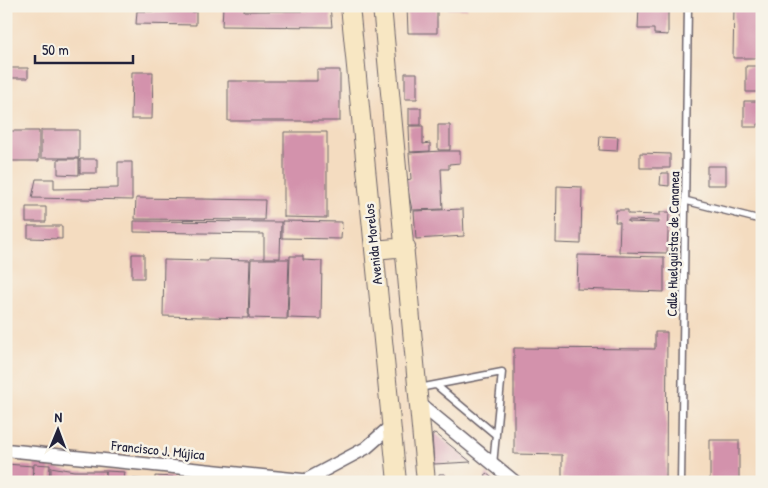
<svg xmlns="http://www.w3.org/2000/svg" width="768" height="488" font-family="'Patrick Hand',sans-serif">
<rect width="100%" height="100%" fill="#f7f3e8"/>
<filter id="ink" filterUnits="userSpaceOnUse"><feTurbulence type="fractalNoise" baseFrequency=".02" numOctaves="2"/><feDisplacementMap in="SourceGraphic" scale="10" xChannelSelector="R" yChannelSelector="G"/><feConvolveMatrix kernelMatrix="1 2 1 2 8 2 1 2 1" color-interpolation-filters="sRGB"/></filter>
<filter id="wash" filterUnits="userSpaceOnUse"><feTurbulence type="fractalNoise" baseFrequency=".0096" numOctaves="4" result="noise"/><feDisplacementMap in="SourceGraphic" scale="20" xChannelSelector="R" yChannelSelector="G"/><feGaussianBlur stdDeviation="1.12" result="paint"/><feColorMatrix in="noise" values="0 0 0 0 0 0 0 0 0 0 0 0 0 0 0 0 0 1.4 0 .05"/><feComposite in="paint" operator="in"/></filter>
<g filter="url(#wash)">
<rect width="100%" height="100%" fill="#f4dcc0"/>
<g id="blocks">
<path fill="#d392ac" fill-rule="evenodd" d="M223,6H244V11H308V6H330L332,27L222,26Z
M407,6H437V33H408Z
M448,6H467V9H448Z
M639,6H668V35L654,34V29H638Z
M734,6H762V58H733Z
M137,11L196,12V25L136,24Z
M746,66H759V68H762V89H759V92H746Z
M6,68H28V78H6Z
M317,70H340V121H228V81H317Z
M132,72H153L152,119H131Z
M405,73H417V99H405Z
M744,101H758V103H762V124H758V127H744Z
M409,108H421V125H409Z
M438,125H450V150H438Z
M409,126H423V144L430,143V151L410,152Z
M41,130H79V158H41Z
M6,131H39V161H6Z
M284,132H327V218L284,217Z
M600,136L618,137L617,151L599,150Z
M441,151H460V163L449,164V169H441L443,209L412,210L406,180L411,179L409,153Z
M640,153L670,154V168H640Z
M58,159H79V175L58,174Z
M80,159H97V173H80Z
M118,162H132V200L32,198L36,179H54V189L118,188Z
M707,166H726V185H707Z
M661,173H669V186L660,185Z
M557,186L582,187L581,244L556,243Z
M136,198L265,200L264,220L135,219Z
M26,207H46V222H26Z
M463,209L464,236L416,239L414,211Z
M616,210H628V214L660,215V212H669L667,253L619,252L620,222H615ZM628,220L659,221V223L628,222Z
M134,221L281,222L280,258H264V234L134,232Z
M282,221L342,222L341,239L282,238Z
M28,226H62V239L28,238Z
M132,254H144V278H132Z
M578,255L664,257V292L577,289Z
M290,256H303V260L322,261L321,319L288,318Z
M208,259L250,260L248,318L163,316L164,260L208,261Z
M251,259H289L287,319L249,318Z
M655,332H667L666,482H580V479H562V455L514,454V348L655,349Z
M435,433L471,462L434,464L432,435Z
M710,440H739V482H710Z
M6,464L33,466L32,482H6Z
M34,464L50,465L49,482H33Z
M51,467L74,471H106L105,482H51Z
M106,471L125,472L124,478L150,480L149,482H106Z
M486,473L497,482H485Z
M439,474H445L446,482H439Z
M155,476L173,477V482H155Z"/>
</g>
</g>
<g filter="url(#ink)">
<use href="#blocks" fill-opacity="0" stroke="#6c636a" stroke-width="1"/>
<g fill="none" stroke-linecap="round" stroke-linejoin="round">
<g stroke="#6c636a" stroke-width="9">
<path id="service" d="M687,201L762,220
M436,385L496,435
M419,388L502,372L493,465
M681,482L688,6"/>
</g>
<g stroke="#6c636a" stroke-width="15">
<path id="minor" d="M420,404L515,482
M6,450L322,482
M306,480L366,448L391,426"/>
</g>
<g stroke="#6c636a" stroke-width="20">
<path id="secondary" d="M350,6L397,482
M382,6L426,482
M374,250L406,247"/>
</g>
<use href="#service" stroke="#fff" stroke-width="6"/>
<use href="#minor" stroke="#fff" stroke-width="12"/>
<use href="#secondary" stroke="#f8e7c3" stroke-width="18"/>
</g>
</g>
<g text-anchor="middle" stroke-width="5" stroke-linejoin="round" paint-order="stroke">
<g font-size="14" fill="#22223b" stroke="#f7f3e8">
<text transform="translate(373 244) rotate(-96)" y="5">Avenida Morelos</text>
<text transform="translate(673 244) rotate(-89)" y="5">Calle Huelguistas de Cananea</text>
<text transform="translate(158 450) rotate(6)" y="5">Francisco J. Mújica</text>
</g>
</g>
<rect width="768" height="488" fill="none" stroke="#f7f3e8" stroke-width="25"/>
<g transform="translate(58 430) rotate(1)" stroke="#f7f3e8" stroke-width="4" paint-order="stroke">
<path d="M0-4L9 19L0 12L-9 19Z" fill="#22223b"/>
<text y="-8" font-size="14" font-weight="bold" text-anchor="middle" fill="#22223b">N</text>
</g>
<path d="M35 55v8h98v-8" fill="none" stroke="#22223b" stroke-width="2.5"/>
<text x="42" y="55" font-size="15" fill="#22223b" stroke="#f7f3e8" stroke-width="4" paint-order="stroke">50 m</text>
</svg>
